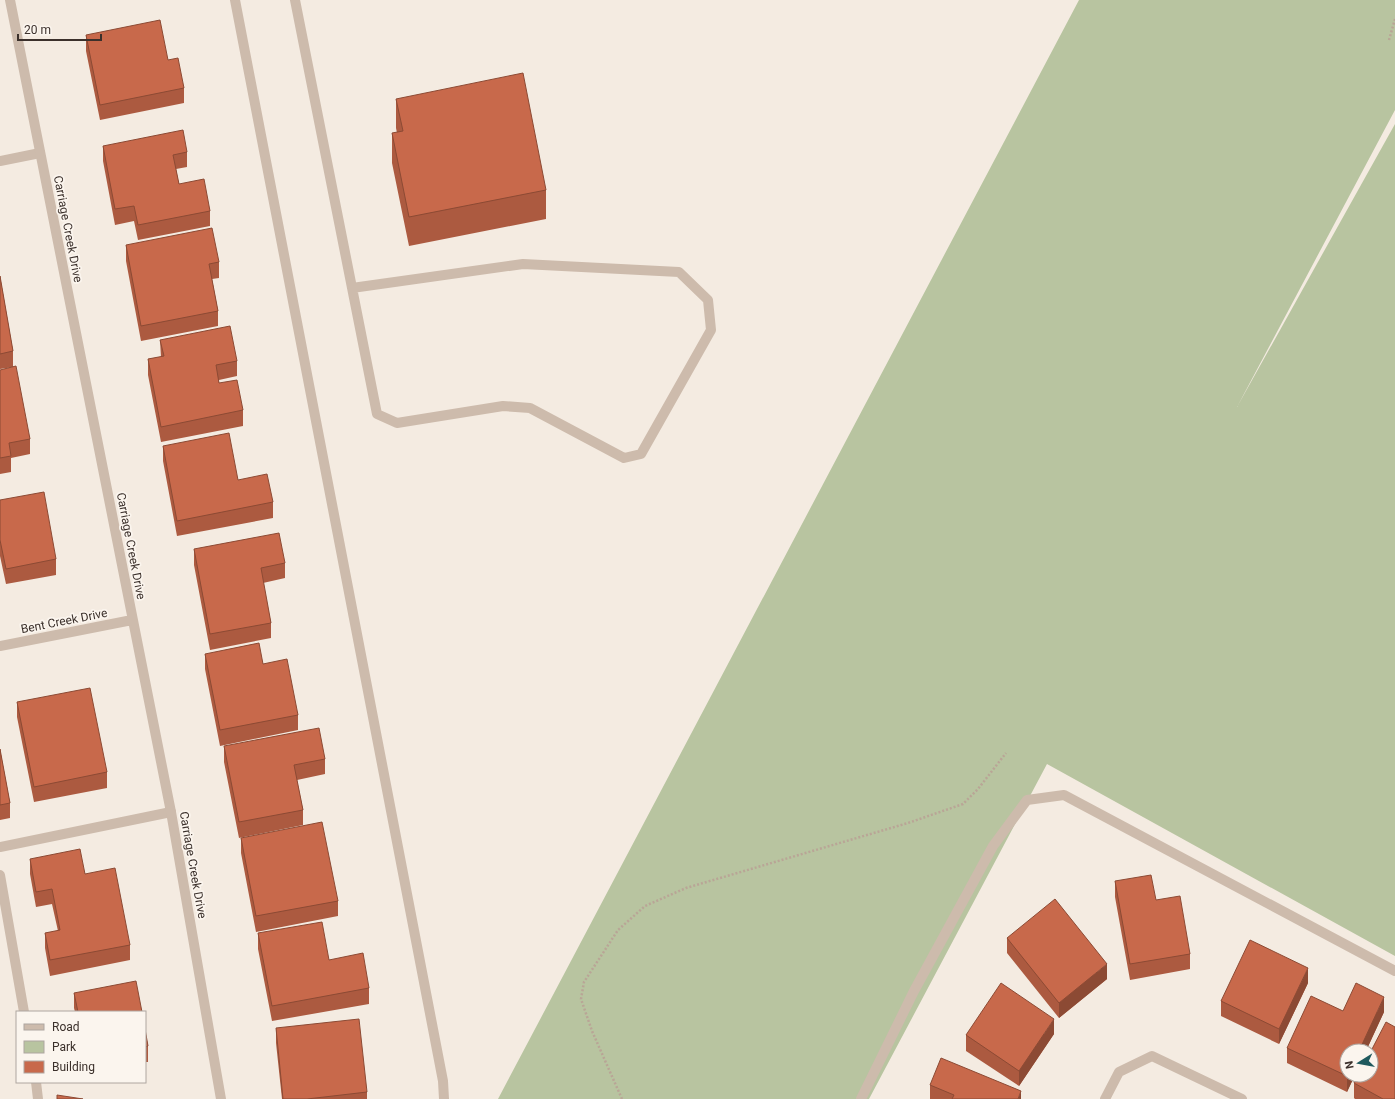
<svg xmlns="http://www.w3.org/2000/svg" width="1395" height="1099" font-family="Roboto,sans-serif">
<rect width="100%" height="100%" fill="#f4ebe1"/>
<path fill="#b8c4a0" d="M1079,0H1395V110L1237,407L1395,124V956L1047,764L869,1099H498Z"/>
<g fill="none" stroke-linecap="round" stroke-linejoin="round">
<path stroke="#b9a596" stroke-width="2.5" stroke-dasharray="2 2" stroke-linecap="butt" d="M1389,40L1395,19
M622,1099L592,1031L581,999L584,982L618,930L645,906L686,888L908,823L963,804L978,789L1006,753"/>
<path stroke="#cdbbac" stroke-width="10" d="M235,0L443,1081L444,1099
M295,0L377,414L397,423L503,406L530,408L624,458L641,454L711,330L708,300L679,272L523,264L352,288
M0,161L40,153
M0,847L171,812
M0,875L24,1012
M36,1082L38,1099
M861,1099L914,991L993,846L1027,800L1064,795L1395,971"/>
<path stroke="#cdbbac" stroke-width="10" d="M10,0L171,812L221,1099
M0,646L132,620
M1105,1099L1119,1072L1152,1056L1242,1099"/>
</g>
<path fill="#ac5a40" d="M86,35L168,60L184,88V103L100,120L86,51Z
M396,99L546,190V219L409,246L392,163V133H397L396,128Z
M103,146L187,152V167L176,169L179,184L210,211V226L138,240L134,221L115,225L103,161Z
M126,245L219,262V278L212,279L218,311V326L141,341L126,261Z
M0,276L13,351V367L0,369Z
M160,340L237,361V376L219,380V383L243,410V426L161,442L148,375V359L161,357Z
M0,370L30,439V454L11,458V472L0,474Z
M163,446L238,480L273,502V518L177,536L163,461Z
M0,500L56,559V575L6,584L0,556Z
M194,549L285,563V578L263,583L271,623V638L210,650L194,565Z
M205,654L263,664L298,715V730L220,746L205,669Z
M17,702L107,772V788L34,802L17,717Z
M224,746L325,759V774L297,780L303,810V825L239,838L224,762Z
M0,749L10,803V818L0,820Z
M241,838L338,901V916L256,932L241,853Z
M30,859L85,874L130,945V960L50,976L45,948V933L58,931L52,904L36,907L30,874Z
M1115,881L1156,900L1190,954V969L1130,980L1115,897Z
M258,933L329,960L369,988V1004L272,1021L258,949Z
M1007,938L1107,979L1059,1018L1007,953Z
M1308,983L1279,1044L1221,1016V1001Z
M74,993L142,1012H75L74,1008Z
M1343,1011L1384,1012L1347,1092L1287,1063V1048Z
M276,1028L367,1092V1099H282L276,1043Z
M145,1029L148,1046V1062H145Z
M1054,1034L1019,1086L966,1051V1035Z
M1354,1083L1395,1099H1355L1354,1098Z
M930,1085L1021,1099H930Z"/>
<path fill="#8c4a34" d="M1107,964V979L1059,1018V1003Z
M1308,968V983L1279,1044V1029Z
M1384,997V1012L1366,1051H1359Z
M1054,1019V1034L1019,1086V1071Z
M1347,1075H1355L1347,1092Z
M1021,1091V1099H1018Z"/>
<path fill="#c8694b" stroke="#8c4a34" d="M160,20L168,60L178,58L184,88L100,105L86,35Z
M523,73L546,190L409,217L392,133L403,131L396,99Z
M183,130L187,152L173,155L179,184L204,179L210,211L138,225L134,206L115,209L103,146Z
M212,228L219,262L209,264L218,311L141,326L126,245Z
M0,276L13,351L0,354Z
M230,326L237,361L216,365L219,383L237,380L243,410L161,427L148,359L164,356L160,340Z
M16,366L30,439L9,443L11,456L0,458V370Z
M229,433L238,480L267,474L273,502L177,521L163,446Z
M44,492L56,559L6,569L0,540V500Z
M279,533L285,563L261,568L271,623L210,634L194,549Z
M259,643L263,664L287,659L298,715L220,730L205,654Z
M90,688L107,772L34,787L17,702Z
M319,728L325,759L294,765L303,810L239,822L224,746Z
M0,749L10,803L0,805Z
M322,822L338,901L256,916L241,838Z
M80,849L85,874L115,868L130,945L50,960L45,933L60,930L52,889L36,892L30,859Z
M1151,875L1156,900L1180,896L1190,954L1130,964L1115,881Z
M1055,899L1107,964L1059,1003L1007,938Z
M322,922L329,960L363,953L369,988L272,1006L258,933Z
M1250,940L1308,968L1279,1029L1221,1001Z
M136,981L142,1012H78L74,993Z
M1001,983L1054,1019L1019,1071L966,1035Z
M1356,983L1384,997L1359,1051H1347V1076L1287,1048L1311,996L1343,1011Z
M359,1019L367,1092L307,1099H283L276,1028Z
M1386,1022L1395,1027V1099H1383L1354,1083L1358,1075H1371V1051Z
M145,1029L148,1046L145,1047Z
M941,1058L1021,1091L1018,1099H952L954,1095L930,1085Z
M57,1095L83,1099H57Z"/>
<g text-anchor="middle" stroke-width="3.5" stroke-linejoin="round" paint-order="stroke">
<g font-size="12" fill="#3b302b" stroke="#fbf5ee">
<text transform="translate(68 229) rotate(79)" y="4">Carriage Creek Drive</text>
<text transform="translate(131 546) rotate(79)" y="4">Carriage Creek Drive</text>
<text transform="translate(64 621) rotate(-11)" y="4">Bent Creek Drive</text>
<text transform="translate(193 865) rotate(80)" y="4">Carriage Creek Drive</text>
</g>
</g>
<rect x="16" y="1011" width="130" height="72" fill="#fbf5ee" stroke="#aea6a0"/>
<rect x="24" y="1024" width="20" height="6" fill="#cdbbac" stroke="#aea6a0"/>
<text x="52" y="1031" font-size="12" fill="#3b302b">Road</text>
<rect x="24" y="1041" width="20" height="12" fill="#b8c4a0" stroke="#aea6a0"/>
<text x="52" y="1051" font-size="12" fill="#3b302b">Park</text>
<rect x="24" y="1061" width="20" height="12" fill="#c8694b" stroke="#aea6a0"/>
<text x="52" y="1071" font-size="12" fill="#3b302b">Building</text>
<g transform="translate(1359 1063) rotate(259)"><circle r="19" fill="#fbf5ee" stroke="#aea6a0"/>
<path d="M0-3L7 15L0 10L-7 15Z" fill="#1f5a5e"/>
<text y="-6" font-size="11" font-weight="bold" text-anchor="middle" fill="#3b302b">N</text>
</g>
<path d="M18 34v6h83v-6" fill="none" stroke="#3b302b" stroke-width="2"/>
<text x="24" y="34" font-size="12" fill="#3b302b" stroke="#fbf5ee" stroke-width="3" paint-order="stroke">20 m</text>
</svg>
